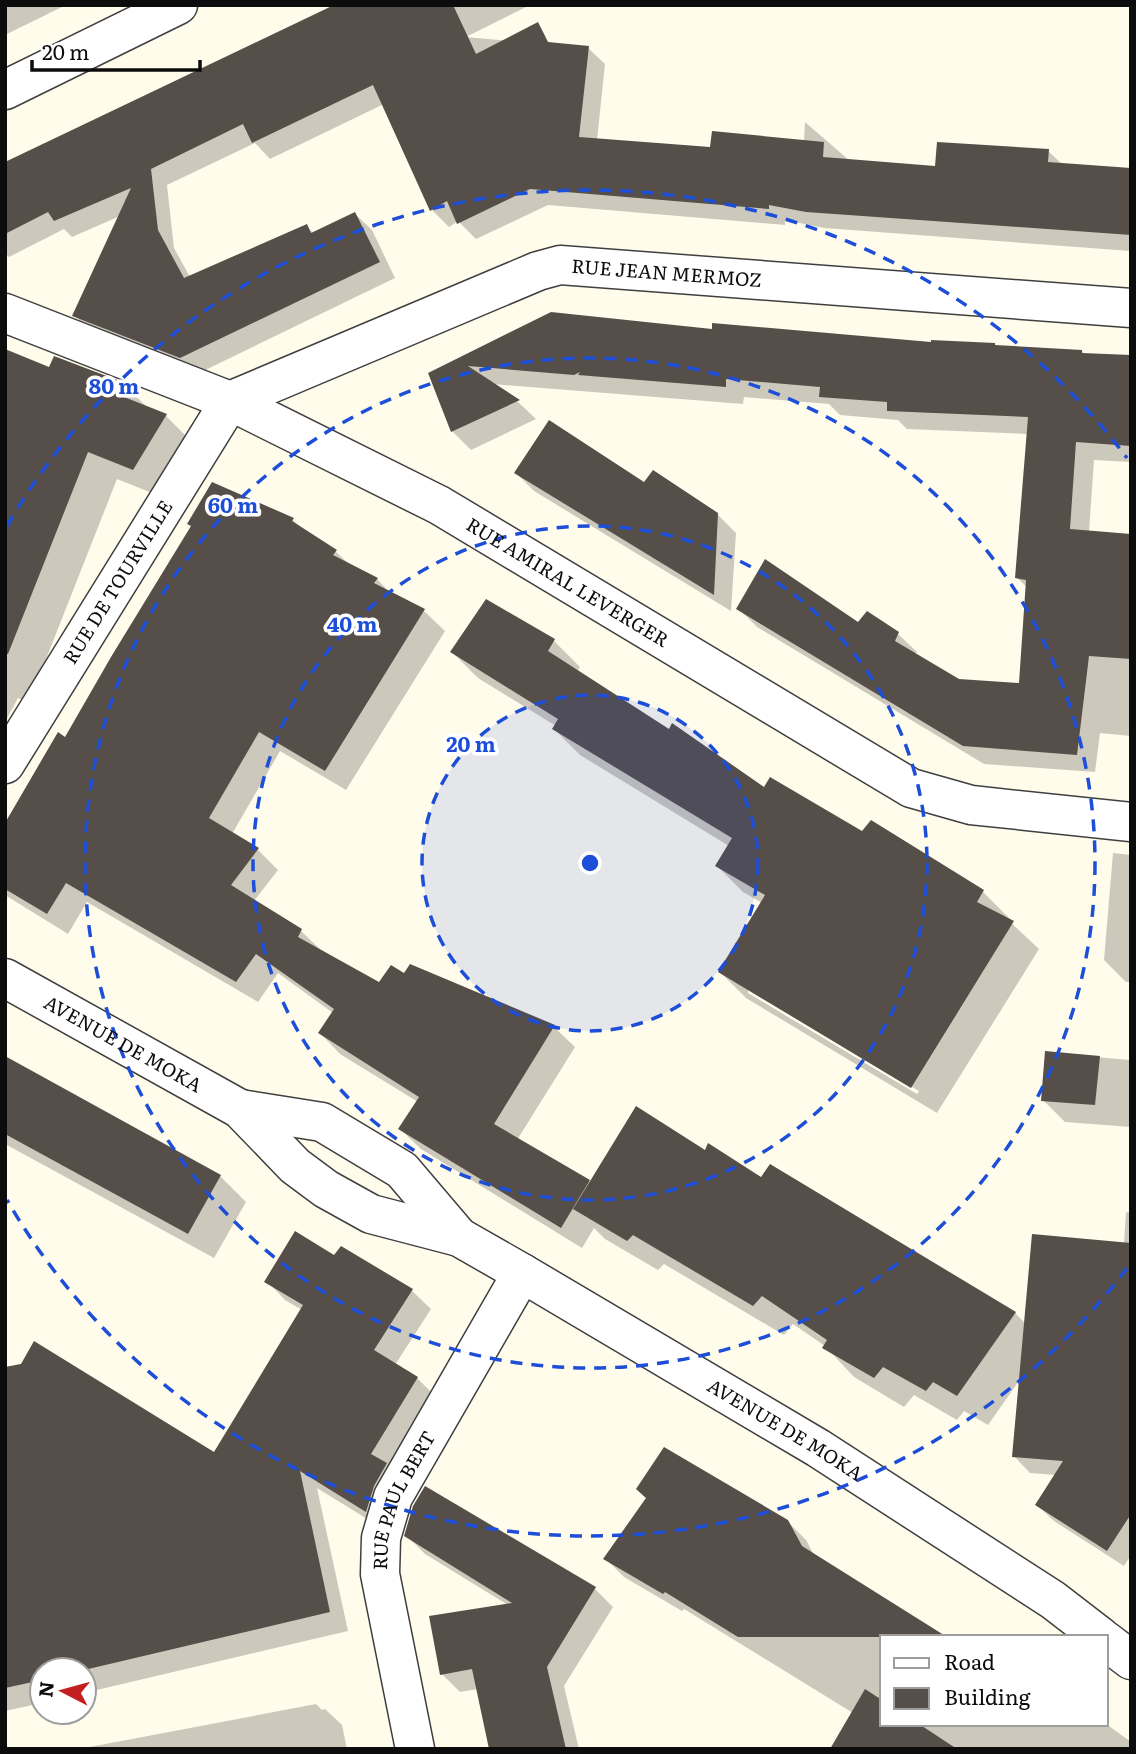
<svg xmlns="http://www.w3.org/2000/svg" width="1136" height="1754" font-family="Literata,serif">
<rect width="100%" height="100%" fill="#fffcec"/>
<path fill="#0003" fill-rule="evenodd" d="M5,5H66L5,35Z
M339,5H530L466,37L588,48L605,64L597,140L712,149L804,142L805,122L850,161L936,168L1048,151L1062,164L1131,170V251L824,228L785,220V225L548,205L476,239L458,221L449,227L432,210L384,104L270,159L255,143L167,185L174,248L190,277L307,226L314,234L355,214L372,230L395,278L197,374L91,332L75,316L120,216L72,237L64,229L9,257L5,253V164Z
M551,314L713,331L1082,351L1085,355L1131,357V462L1094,460L1089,532L1131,536V736L1100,733L1095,772L984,764L757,627L739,609L858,624L898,634L917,652L915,655L959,681L1021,685L1028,588L1017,578L1029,434L907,429L898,420L840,415L829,404L744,397L743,404L492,384L518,402L536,419L471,450L453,432L430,374Z
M5,350L79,381L68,363L124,385L148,408L166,416L195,445L162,497L117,479L35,687L26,701L18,698L5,722Z
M516,473L644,485L717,514L736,533L731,611L534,491Z
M213,484L293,520L304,531L335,551L350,565L377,579L392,595L424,611L445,631L346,790L280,751L232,834L258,850L278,870L254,901L301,931L322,951L379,985L405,975L410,966L554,1027L575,1047L517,1140L591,1183L706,1153L762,1179L1015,1313L1026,1324L1124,1244L1126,1212L1131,1213V1555L1124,1566L1054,1521L1037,1505L1056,1475L1030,1473L1014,1456L1021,1378L988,1425L964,1411L957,1420L914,1395L904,1407L854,1377L825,1346L793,1324L784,1335L664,1264L658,1270L605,1239L594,1228L582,1248L421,1149L400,1129L418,1102L340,1054L320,1033L333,1013L278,973L258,1002L87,902L68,934L5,895V826L65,740L193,527Z
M554,641L580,667L577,672L764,790L863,833L983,892L1009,918L1008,920L1039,949L937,1113L746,998L720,972L762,903L743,892L717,866L729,846L580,755L554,729L556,726L478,678L452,652ZM748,989L919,1091L917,1094L748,993Z
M1113,853L1131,855V982H1126L1104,960Z
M1047,1053L1131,1060V1127L1065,1122L1043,1100Z
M5,1057L220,1176L246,1202L214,1258L5,1144Z
M341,1248L412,1291L431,1309L395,1365L417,1378L436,1397L385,1530L317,1488L348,1631L84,1693V1670H42V1703L5,1711V1368L24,1363L215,1454L302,1310L285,1300L267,1281L335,1257Z
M787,1521L806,1540L814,1555L882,1637V1724H1106L1127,1739L1131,1742V1749H832L853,1713L684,1609L682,1611L624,1577L606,1559Z
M406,1535L594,1588L613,1607L564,1686L579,1749H491L478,1689L460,1692L442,1674L508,1605L425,1554Z
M316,1704L322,1710L325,1709L342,1725L347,1749H79Z"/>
<path fill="#564e48" d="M334,5H453L476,54L538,22L548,42L589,46L579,137L710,147L712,131L824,142L823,157L935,166L937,142L1049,149L1048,162L1131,168V235L806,212L769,205V209L530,189L457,224L447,201L430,211L373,85L252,143L243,124L151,169L158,230L184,278L307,224L311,233L355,212L380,262L180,358L72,316L131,188L54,221L48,212L5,234V162Z
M551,312L712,329V323L931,342V340L995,343V345L1082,350V353L1131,355V446L1076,442L1070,529L1131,534V659L1089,656L1077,755L963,746L736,609L765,559L858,622L867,611L899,632L895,641L959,679L1019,683L1026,580L1015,578L1028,417L887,411V402L819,397L820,387L726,379V387L578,375L580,372L574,375L468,366L520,400L451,432L428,373Z
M5,349L49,367L54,356L125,383L109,391L167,414L133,470L88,452L8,654H5Z
M549,420L644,482L653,470L718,513L714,595L514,473Z
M212,482L294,518L292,521L337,550L333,555L378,578L374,583L425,609L325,771L259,732L209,818L259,848L231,885L302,929L298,937L379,982L391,965L404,973L410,964L555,1025L494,1124L590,1180L561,1228L398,1129L419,1097L318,1033L334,1009L256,954L236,982L66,883L47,914L5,889V823L58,732L65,737L111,657L191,526L187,524Z
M486,599L555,639L548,651L669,729L672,723L764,787L770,777L862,831L871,820L984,890L977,902L1014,921L911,1088L718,972L765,895L715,866L732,838L552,729L558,719L450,652Z
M1045,1051L1100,1056L1095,1105L1041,1101Z
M5,1056L221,1175L188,1234L5,1134Z
M636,1106L705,1150L708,1143L761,1177L770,1164L1016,1312L957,1396L933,1382L926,1391L883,1367L874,1378L822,1348L827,1340L762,1296L753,1306L633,1235L627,1241L573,1209Z
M295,1231L334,1255L341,1246L413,1289L374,1350L418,1377L371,1454L387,1463L374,1486L366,1512L300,1471L330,1612L84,1670H42V1680L5,1688V1367L21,1364L34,1341L214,1452L303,1305L264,1282Z
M1032,1234L1131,1243V1514L1107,1551L1035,1505L1063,1461L1012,1457Z
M664,1447L788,1520L802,1546L947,1637H738L665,1592L663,1594L603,1559L646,1498L636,1489Z
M425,1486L596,1587L547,1667L566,1749H489L472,1669L440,1675L429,1616L512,1603L404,1536L413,1506Z
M865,1689L882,1700V1724H919L957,1749H830Z"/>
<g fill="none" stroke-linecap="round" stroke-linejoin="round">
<g stroke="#3f3f3f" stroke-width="41">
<g id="minor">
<path d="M5,90L178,5"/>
<path id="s1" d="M5,313L230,401L439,505L911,788L971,805L1131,822"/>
<path id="s2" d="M230,401L538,271L560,265L1131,308"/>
<path id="s3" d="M5,764L230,401"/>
<path id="s4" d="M5,978L240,1109L295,1166L326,1189L371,1214L459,1237L522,1273L818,1448L1053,1600L1101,1637"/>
<path d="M240,1109L322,1122L402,1170L459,1237"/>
<path d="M1106,1641L1131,1660"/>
<path id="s5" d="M415,1749L380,1574L381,1538L393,1497L522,1273"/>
</g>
</g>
<use href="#minor" stroke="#fff" stroke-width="38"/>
</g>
<circle cx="590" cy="863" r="168" fill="#1d4ed8" fill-opacity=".12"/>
<g fill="none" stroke="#1d4ed8" stroke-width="3.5" stroke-dasharray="12 9">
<circle cx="590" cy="863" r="168"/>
<circle cx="590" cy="863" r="337"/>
<circle cx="590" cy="863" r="505"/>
<path d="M1127 1268A673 673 0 0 1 7 1200M7 526A673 673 0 0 1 1127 458"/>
</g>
<g text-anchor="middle" stroke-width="7" stroke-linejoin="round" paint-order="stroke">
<g font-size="19" fill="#0c0c0c" stroke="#fff">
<text dy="7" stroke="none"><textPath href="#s2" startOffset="464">RUE JEAN MERMOZ</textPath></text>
<text dy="7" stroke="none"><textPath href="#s1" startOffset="625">RUE AMIRAL LEVERGER</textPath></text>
<text dy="7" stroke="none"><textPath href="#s3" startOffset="214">RUE DE TOURVILLE</textPath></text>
<text dy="7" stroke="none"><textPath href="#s4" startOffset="135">AVENUE DE MOKA</textPath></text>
<text dy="7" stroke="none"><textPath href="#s4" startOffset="908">AVENUE DE MOKA</textPath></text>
<text dy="7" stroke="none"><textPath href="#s5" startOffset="257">RUE PAUL BERT</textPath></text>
</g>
</g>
<circle cx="590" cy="863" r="10" fill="#1d4ed8" stroke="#fff" stroke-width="3.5"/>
<g font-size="21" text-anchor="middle" font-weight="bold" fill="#1d4ed8" stroke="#fff" stroke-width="7" stroke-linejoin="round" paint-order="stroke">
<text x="114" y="394">80 m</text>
<text x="233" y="513">60 m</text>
<text x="352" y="632">40 m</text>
<text x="471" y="752">20 m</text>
</g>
<rect width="1136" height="1754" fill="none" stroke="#0c0c0c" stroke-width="14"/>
<rect x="880" y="1635" width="228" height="91" fill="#ffffff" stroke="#9e9e9e" stroke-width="2"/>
<rect x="894" y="1658" width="35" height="10" fill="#ffffff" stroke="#9e9e9e" stroke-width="2"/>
<text x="944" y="1670" font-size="21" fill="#0c0c0c">Road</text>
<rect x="894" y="1688" width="35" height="21" fill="#564e48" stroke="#9e9e9e" stroke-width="2"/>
<text x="944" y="1705" font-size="21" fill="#0c0c0c">Building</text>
<g transform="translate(63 1691) rotate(276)"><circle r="33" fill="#ffffff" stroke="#9e9e9e" stroke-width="2"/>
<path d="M0-5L12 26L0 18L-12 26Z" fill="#c31e20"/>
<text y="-10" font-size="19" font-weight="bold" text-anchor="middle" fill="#0c0c0c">N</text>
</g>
<path d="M32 60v10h168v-10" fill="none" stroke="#0c0c0c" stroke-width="3.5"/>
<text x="42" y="60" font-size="21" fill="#0c0c0c" stroke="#ffffff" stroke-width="5" paint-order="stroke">20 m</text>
</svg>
